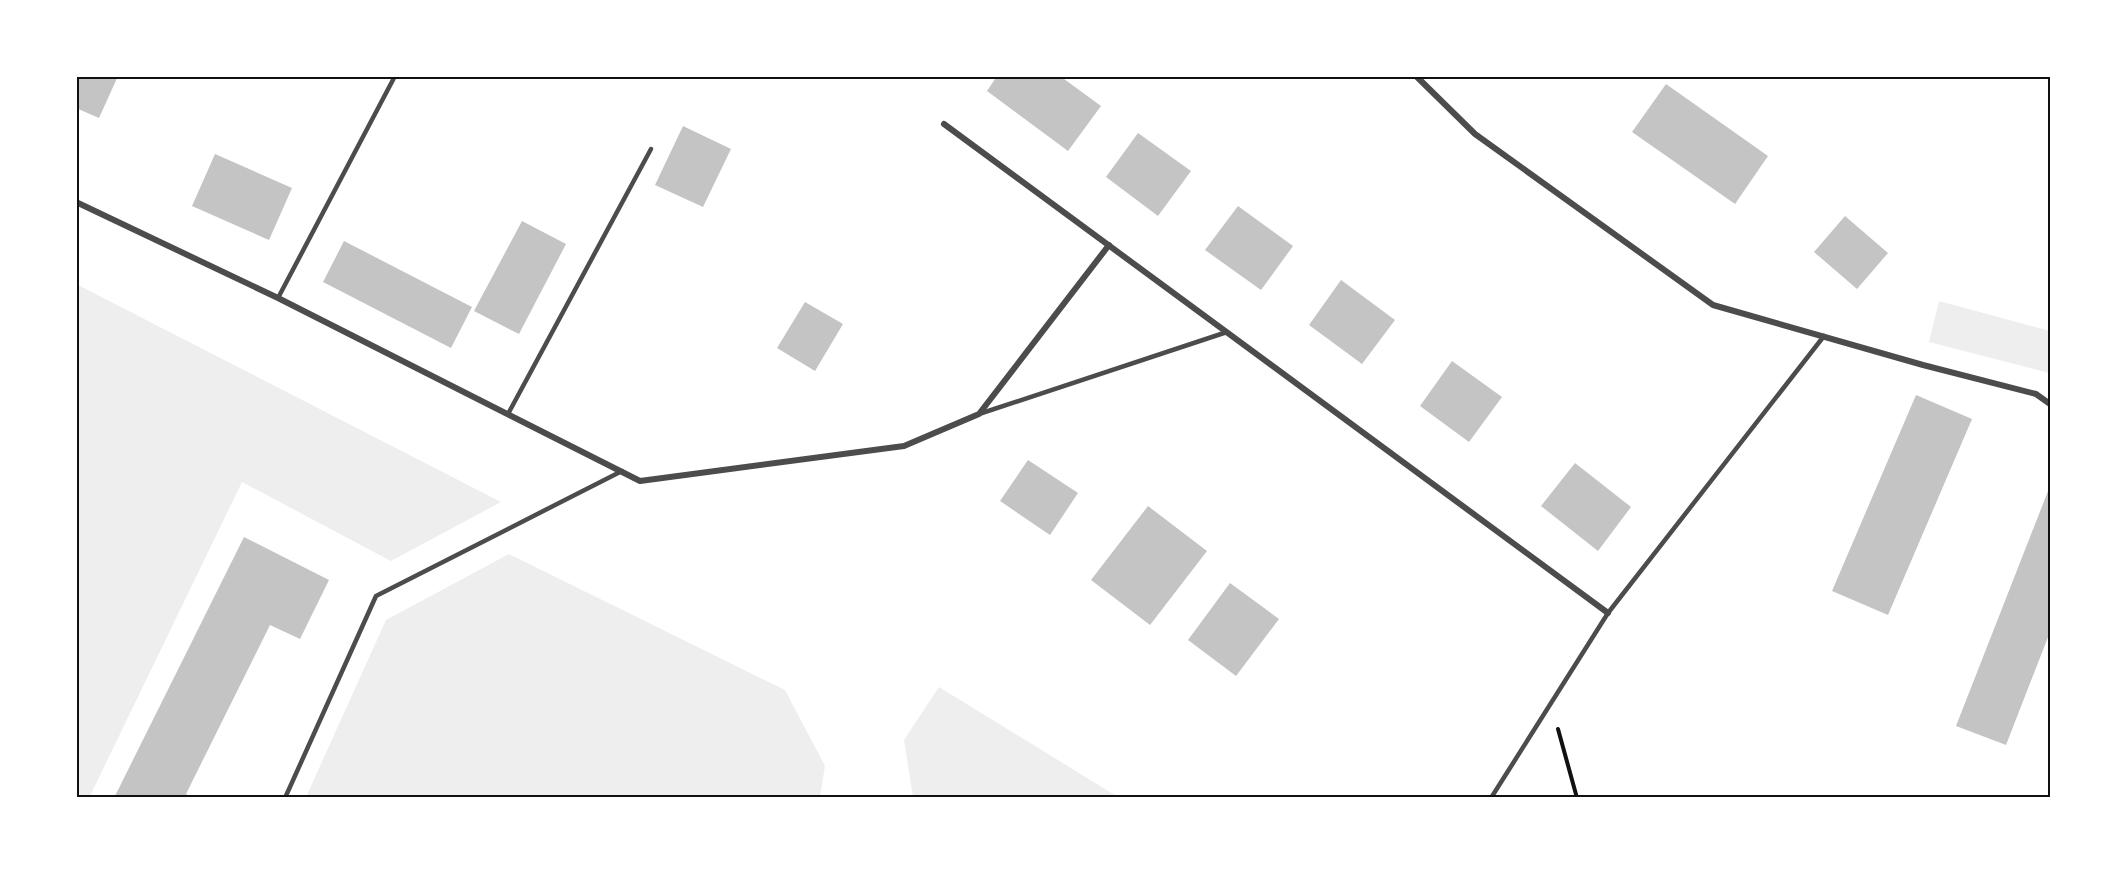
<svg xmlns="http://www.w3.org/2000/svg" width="2127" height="874" font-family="'Source Sans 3',sans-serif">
<rect width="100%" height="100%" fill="#fff"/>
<path fill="#eee" d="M76,284L501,502L391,561L242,482L89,798L76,797Z
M1939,301L2050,331V375L2046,372L1929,342Z
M509,554L785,690L825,766L820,797H306L386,620Z
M939,687L1118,797H913L904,740Z"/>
<path fill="#c4c4c4" d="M76,76H118L99,118L76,108Z
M997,76H1060L1101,106L1068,151L987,91Z
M1666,84L1768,156L1735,204L1632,132Z
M683,126L731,149L703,207L655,185Z
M1138,133L1191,171L1158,216L1106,177Z
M215,154L292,188L269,240L192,206Z
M1238,206L1293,246L1261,290L1205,250Z
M1845,216L1888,253L1857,289L1814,252Z
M522,221L566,244L519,334L474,311Z
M344,241L472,307L451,348L323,282Z
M1341,280L1395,320L1362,364L1309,325Z
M805,302L843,324L815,371L777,348Z
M1452,361L1502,397L1469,442L1420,406Z
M1916,395L1972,419L1888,615L1832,591Z
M1028,460L1078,493L1050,535L1000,501Z
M1575,463L1631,507L1598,551L1541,506Z
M2050,486V632L2006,745L1956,726Z
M1148,506L1207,551L1150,625L1091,580Z
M244,537L329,580L300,639L270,625L186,794L193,798H114Z
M1230,583L1279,619L1236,676L1188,640Z"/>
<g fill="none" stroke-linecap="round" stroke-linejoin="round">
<path stroke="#111" stroke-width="4" d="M1558,729L1577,798"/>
<path stroke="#4c4c4c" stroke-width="4.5" d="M278,298L395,76
M508,414L651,149
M979,414L1227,332
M285,798L376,596L622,471
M1491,798L1608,613L1824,336"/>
<path stroke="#4c4c4c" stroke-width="6" d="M1416,76L1475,134L1713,305L1923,365L2036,394L2050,404
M944,124L1608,613
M76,202L278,298L640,481L904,446L979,414L1109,245"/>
</g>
<rect width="2127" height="874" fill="none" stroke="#ffffff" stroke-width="156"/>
<rect x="78" y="78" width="1971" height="718" fill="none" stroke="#111" stroke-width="2"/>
</svg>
